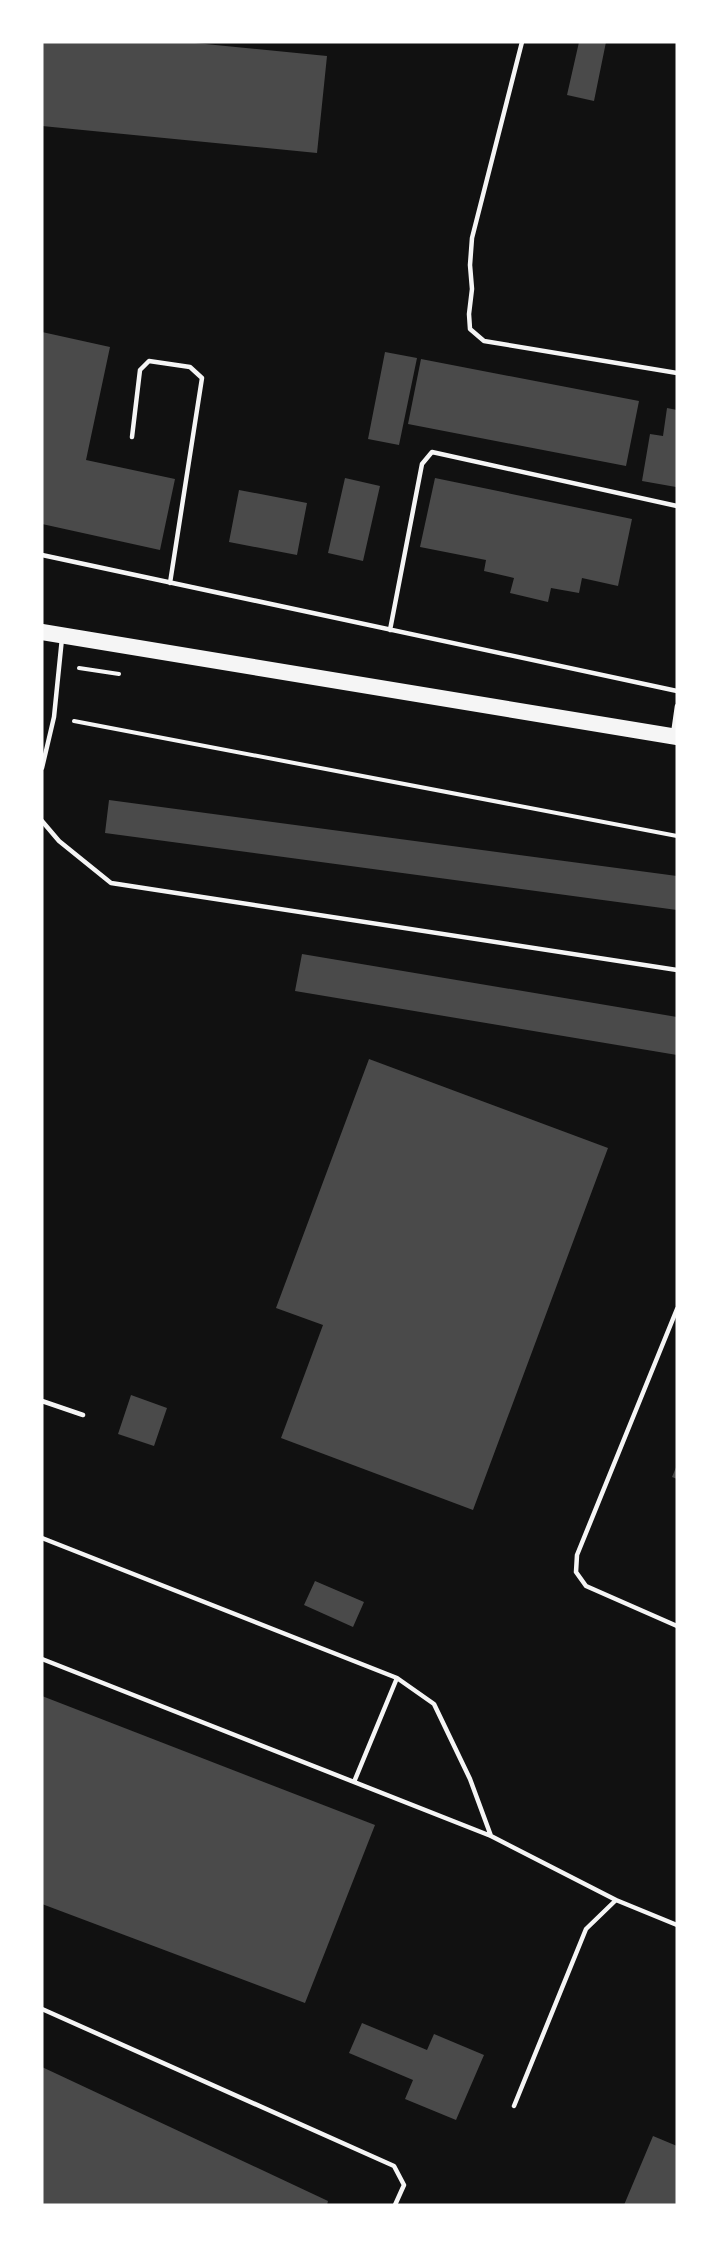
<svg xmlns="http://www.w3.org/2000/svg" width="719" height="2247" font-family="'Alegreya Sans',sans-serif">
<rect width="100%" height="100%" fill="#111"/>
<path fill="#4a4a4a" d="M42,42H185L327,56L317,153L42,126Z
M579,42H606L594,101L567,95Z
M42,332L110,347L86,460L175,479L160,550L42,524Z
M385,352L417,358L399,445L368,439Z
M421,359L639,401L626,466L408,424Z
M667,408L677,410L676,487L642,481L650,434L663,436Z
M345,478L380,486L363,561L328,553Z
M435,478L632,519L618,586L582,578L579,593L551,588L548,602L510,593L514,578L484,571L486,560L420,547Z
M239,490L307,503L297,555L229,542Z
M109,800L677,876V910L105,833Z
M302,954L677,1017V1055L295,991Z
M369,1059L608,1148L473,1510L281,1438L323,1325L276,1308Z
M131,1395L167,1408L154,1446L118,1434Z
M677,1465V1479L672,1477Z
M315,1581L364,1602L353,1627L304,1605Z
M42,1696L375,1825L305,2003L42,1904Z
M362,2023L427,2050L434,2034L484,2055L456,2120L405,2099L413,2080L349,2053Z
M42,2067L328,2201L327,2205H42Z
M653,2136L677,2146V2205H624Z"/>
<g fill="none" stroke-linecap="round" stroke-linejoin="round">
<path stroke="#f5f5f5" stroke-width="4" d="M79,668L119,674
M74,721L677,836"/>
<path stroke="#f5f5f5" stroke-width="4.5" d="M522,42L472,238L470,265L472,289L469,314L470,329L484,341L677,373
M132,437L140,370L149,361L190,367L202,378L170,583
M42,555L677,691
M390,630L422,464L432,452L677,506
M673,734L677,706
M42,768L54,717L62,638
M42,821L59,841L111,883L677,970
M677,1309L577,1555L576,1572L586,1586L677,1626
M42,1401L83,1415
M42,1538L397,1678
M42,1659L491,1836L616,1900
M354,1782L397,1678L434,1704L470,1779L491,1836
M42,2009L394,2166L404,2185L395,2205
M514,2106L586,1929L616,1900L677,1925"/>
<path stroke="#f5f5f5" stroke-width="16" d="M42,632L677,737"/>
</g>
<rect width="719" height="2247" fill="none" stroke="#ffffff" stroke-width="87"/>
</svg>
